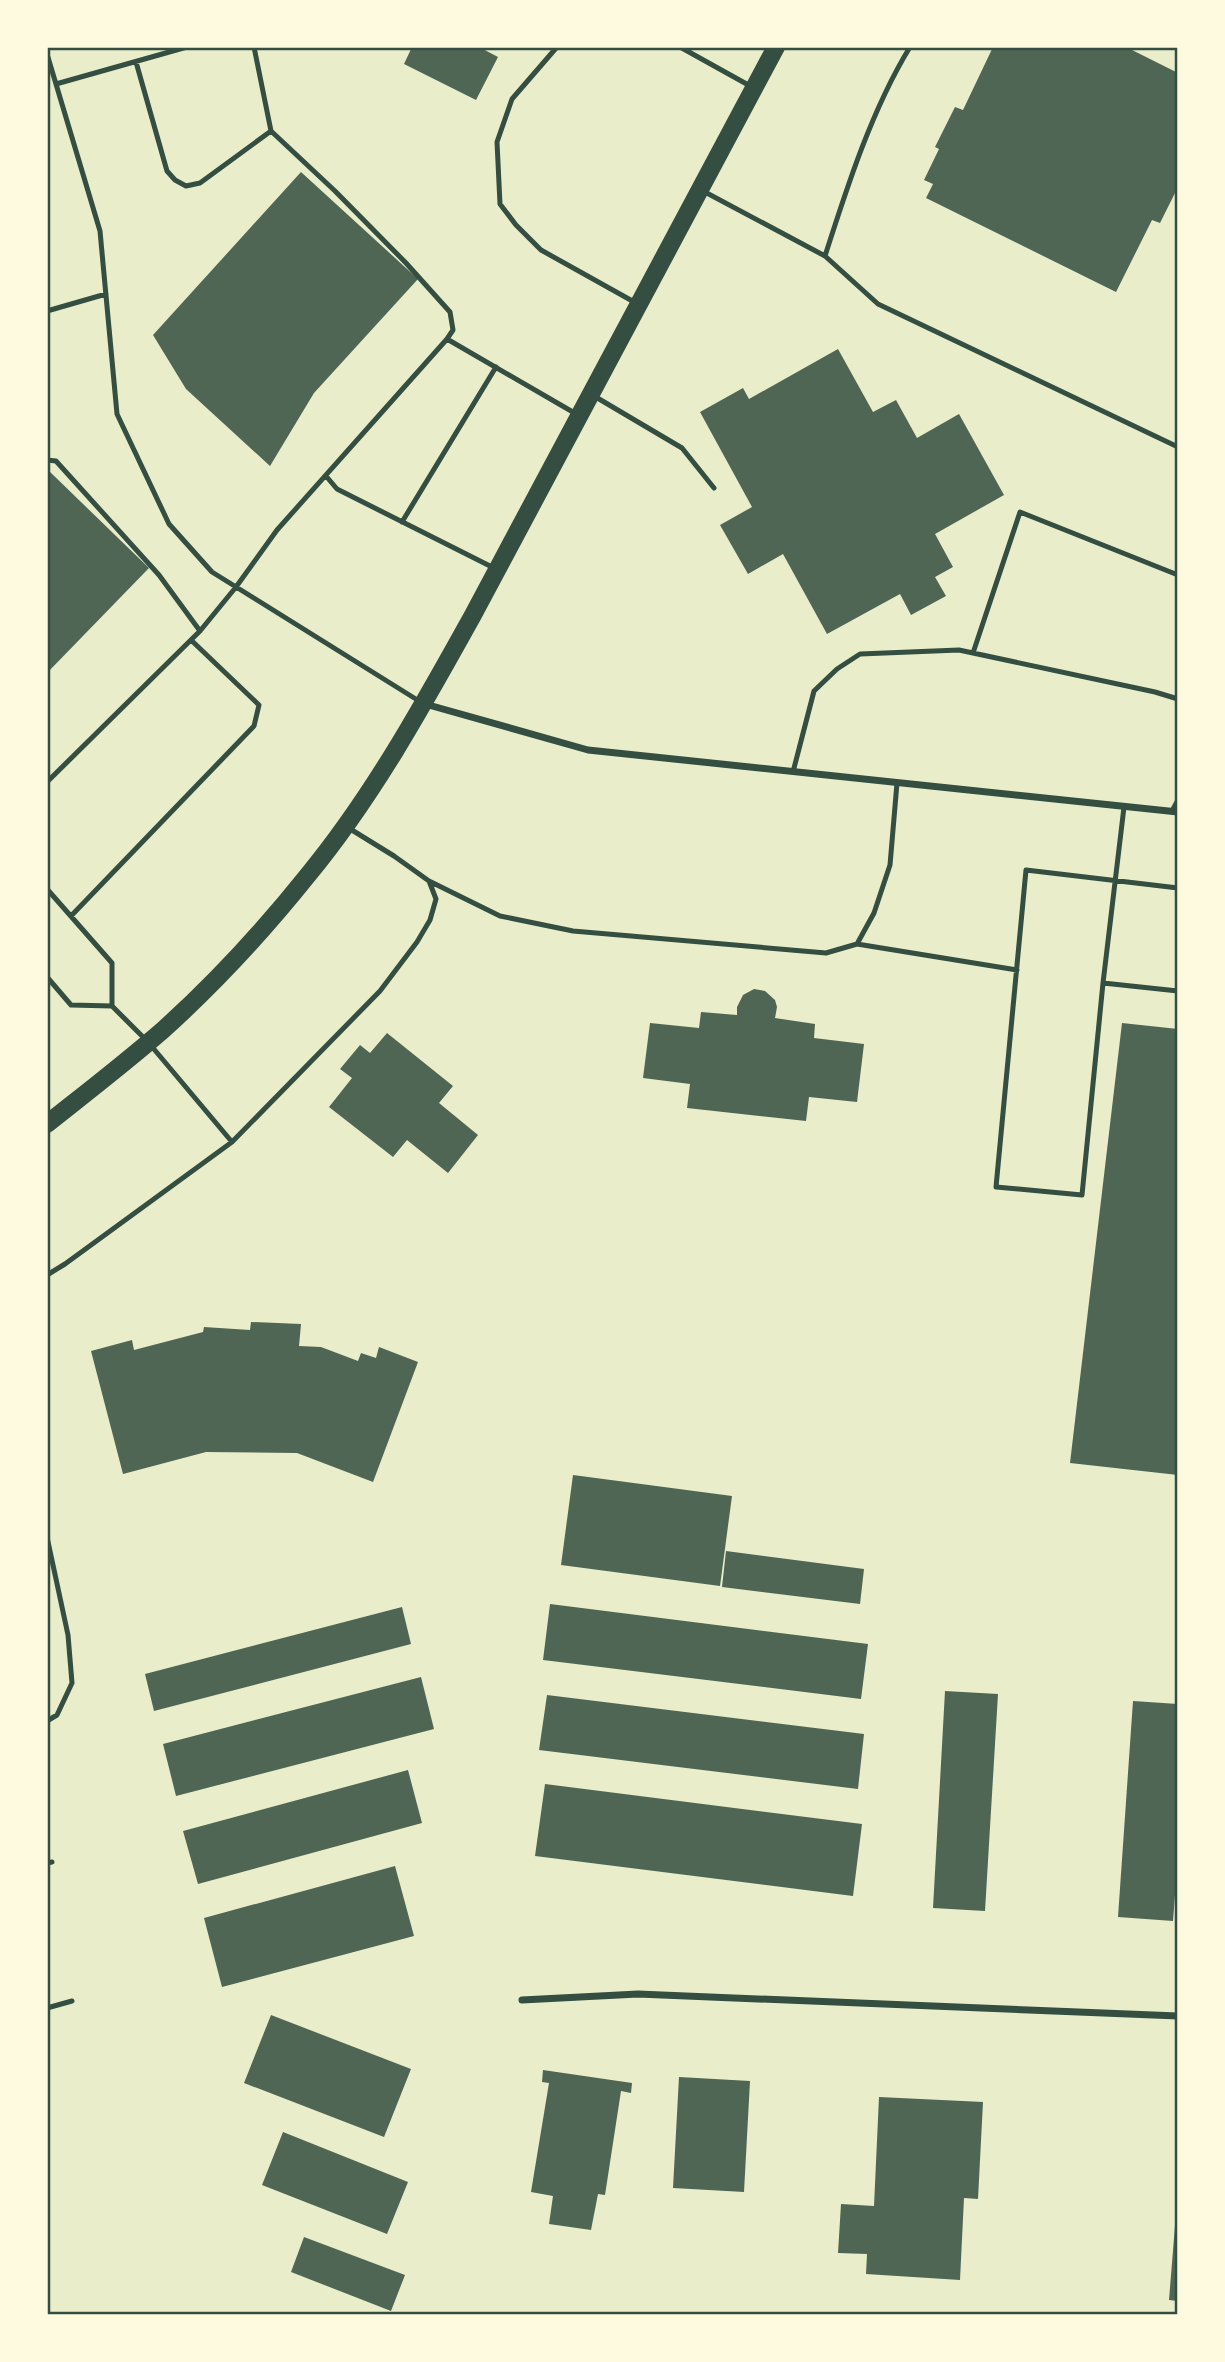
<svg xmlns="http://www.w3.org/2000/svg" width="1225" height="2362" font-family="Barlow,sans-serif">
<rect width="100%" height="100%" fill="#e9edc9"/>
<path fill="#4f6655" d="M412,47H479L498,57L476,100L404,64Z
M993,47H1126L1178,73V187L1160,223L1152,220L1116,292L926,198L933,184L924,180L939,149L935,147L955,107L963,110Z
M301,172L418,279L314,393L270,466L186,389L153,335Z
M838,349L873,412L896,400L917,438L959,414L1004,495L935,534L953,567L935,577L946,596L911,615L900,594L827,634L783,554L748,574L720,525L752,507L700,412L743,388L749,399Z
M47,469L149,568L47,673Z
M754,989L765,991L775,1000L777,1007L775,1018L815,1024L814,1038L864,1044L857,1102L809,1097L806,1121L687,1108L690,1084L643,1078L650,1023L699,1028L701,1012L737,1015V1007L743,995Z
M1122,1023L1178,1029V1475L1070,1463Z
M387,1033L453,1086L439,1103L478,1135L448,1173L407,1140L393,1157L329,1107L352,1078L340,1069L360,1045L370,1053Z
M251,1322L301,1324L299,1346L321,1347L358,1361L361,1353L376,1358L379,1347L418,1362L373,1482L297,1453L206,1452L123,1474L91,1351L132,1340L134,1350L203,1332L204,1327L250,1330Z
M573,1475L732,1496L720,1586L561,1565Z
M726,1551L864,1569L860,1604L722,1587Z
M550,1604L868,1644L861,1699L543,1660Z
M402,1607L411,1644L154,1711L145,1674Z
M421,1677L434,1729L176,1796L163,1744Z
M945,1691L998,1694L985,1911L933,1908Z
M547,1695L864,1734L858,1789L539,1750Z
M1133,1701L1178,1704V1856L1173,1921L1118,1917Z
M408,1770L422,1823L198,1884L183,1831Z
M545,1784L862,1824L853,1896L535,1856Z
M395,1866L414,1936L222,1987L204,1918Z
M271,2015L411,2069L384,2137L244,2083Z
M543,2070L632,2083L631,2093L621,2091L605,2195L598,2194L591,2230L549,2224L553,2196L531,2192L549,2083L542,2082Z
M679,2077L750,2081L744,2192L673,2188Z
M879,2097L983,2102L978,2199L964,2198L960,2280L866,2274L867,2254L838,2253L841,2204L874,2206Z
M283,2132L408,2182L387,2234L262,2185Z
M1176,2213H1178V2301L1169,2300Z
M304,2237L405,2275L391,2311L291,2272Z"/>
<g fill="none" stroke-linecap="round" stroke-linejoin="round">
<path stroke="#344e41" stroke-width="5" d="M557,47L512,99L497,142L500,204L516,225L541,250L636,303
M680,47L752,87
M47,54L100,231L117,414L169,524L212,572L419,701
M136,62L167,171L175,180L186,186L200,183L271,131
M56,84L187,47
M703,191L825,256C847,187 872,109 910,47
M825,256L878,304L1178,447
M47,311L106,294
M447,339L578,415
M594,396L682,448L714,488
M47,460L56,461L159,575L200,631
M326,476L337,489L494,568
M402,522L496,367
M973,653L1020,512L1178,575
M793,772L814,691L837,669L860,654L959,650L1155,692L1178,699
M47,782L200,631L236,587L277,530L447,339L453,330L450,312L406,263L335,191L271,131L254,47
M1124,807L1103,983L1178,991
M1172,811L1178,800
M429,881L500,916L573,931L826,953L857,944L874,913L890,865L897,783
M47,889L112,963V1006L148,1042L232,1142
M71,916L254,726L259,705L191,640
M857,944L1017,970
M47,977L71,1005L112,1006
M1103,983L1082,1195L996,1187L1026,870L1178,888
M47,1275L65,1264L232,1142L380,991L417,942L430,920L436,899L429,881L394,856L347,827
M47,1537L68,1635L72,1683L57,1715L47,1721
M47,1863L52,1862
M47,2008L72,2001"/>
<path stroke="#344e41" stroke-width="7" d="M425,704L588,750L1178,812
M522,2000L638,1994L1178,2016"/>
<path stroke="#344e41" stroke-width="18" d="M47,1124C86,1093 125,1063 163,1030C215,983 264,930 308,875C373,796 423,705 473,615L776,47"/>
</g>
<rect width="1225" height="2362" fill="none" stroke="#fefae0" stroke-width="98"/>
<rect x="49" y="49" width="1127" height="2264" fill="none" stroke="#344e41" stroke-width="2.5"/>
</svg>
